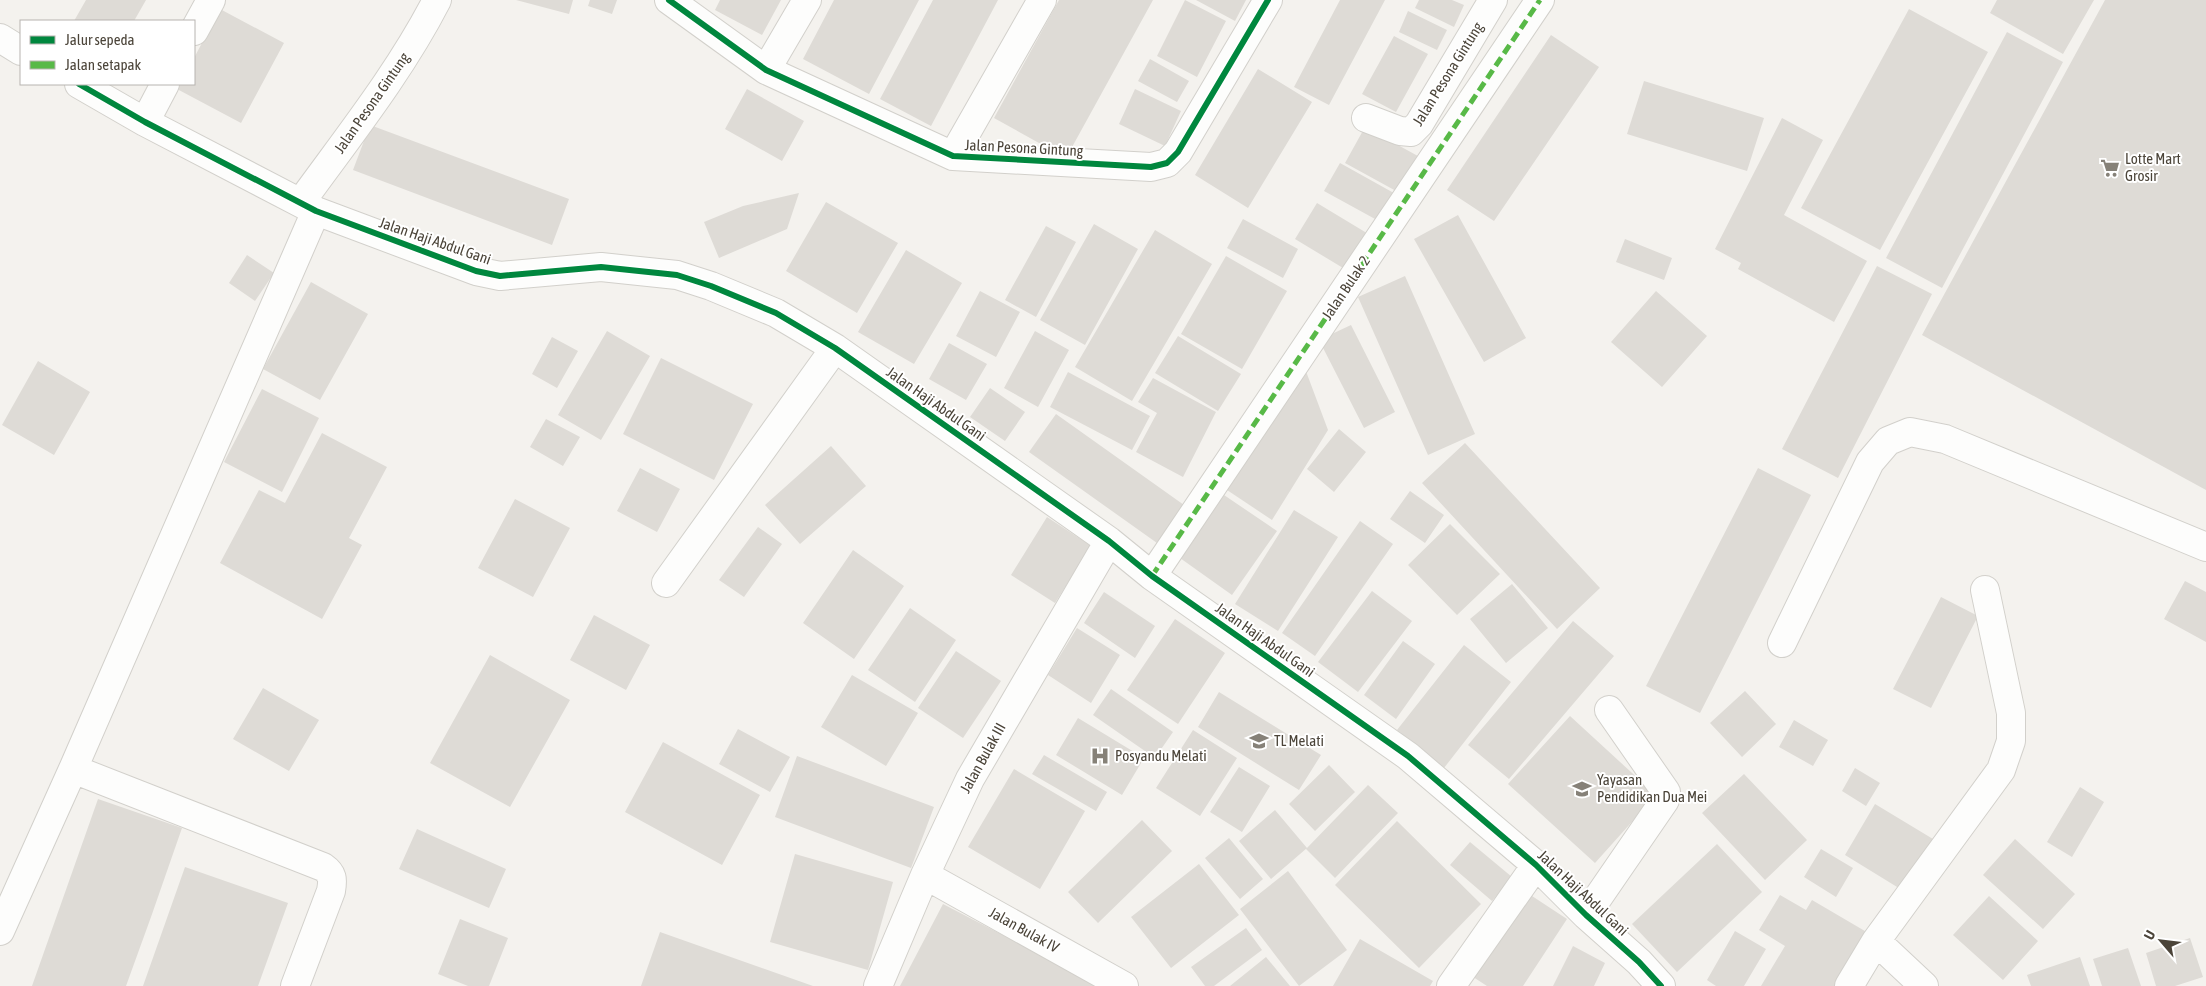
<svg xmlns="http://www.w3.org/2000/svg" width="2206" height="986" font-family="'Asap Condensed',sans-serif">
<rect width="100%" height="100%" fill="#f4f2ee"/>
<path fill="#dedbd6" d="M86,0H146L134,21H74Z
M516,0H573L569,14Z
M590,0H617L612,14L588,6Z
M720,0H781L762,35L715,10Z
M834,0H919L869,94L803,59Z
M933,0H998L931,126L880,99Z
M1059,0H1153L1066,158L994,118Z
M1185,0L1226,21L1197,77L1157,56Z
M1196,0H1246L1235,21Z
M1340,0H1385L1329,105L1294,87Z
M1419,0H1452L1464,5L1454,27L1415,8Z
M1997,0H2094L2063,54L1990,13Z
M2105,0H2206V490L1922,335Z
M220,9L284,43L241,123L177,89L180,84H194V58Z
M1909,9L1988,52L1880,250L1801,208Z
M1408,11L1447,30L1437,50L1399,32Z
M2007,32L2063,62L1942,288L1886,258Z
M1551,35L1599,67L1494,221L1447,190Z
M1394,36L1428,54L1396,112L1362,94Z
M1150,59L1189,81L1177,102L1138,81Z
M1258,69L1312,102L1248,208L1195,175Z
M1644,81L1764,118L1747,171L1627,134Z
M747,89L804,121L782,161L725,129Z
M1135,89L1181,111L1165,146L1119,124Z
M1782,118L1823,140L1784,215L1867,261L1834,322L1738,269L1741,263L1715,249Z
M370,125L569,199L552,245L353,170Z
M1365,127L1427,161L1407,197L1345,163Z
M1340,163L1401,197L1386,225L1324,191Z
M799,193L787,229L719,258L704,222L743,206Z
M826,202L898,243L857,313L786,271Z
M1317,203L1375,238L1353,274L1295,239Z
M1458,215L1526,338L1484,362L1414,239Z
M1243,219L1298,249L1283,278L1227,248Z
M1094,224L1138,249L1085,345L1040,320Z
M1046,226L1076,242L1036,317L1005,300Z
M1155,230L1212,264L1132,401L1075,367Z
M1625,239L1672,258L1664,280L1616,262Z
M906,250L962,283L914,364L858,332Z
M247,255L274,273L255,301L229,283Z
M1226,256L1287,291L1242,369L1181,334Z
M1877,266L1932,294L1838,478L1782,449Z
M1405,276L1475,434L1428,455L1358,297Z
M311,282L368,314L320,400L263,369Z
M980,291L1020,312L996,357L956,336Z
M1656,291L1707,336L1662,387L1611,342Z
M1351,325L1395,412L1364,428L1319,340Z
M607,331L650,356L601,440L558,415Z
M1035,331L1069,350L1038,407L1004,388Z
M1178,336L1241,374L1218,411L1155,373Z
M552,337L578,351L557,388L532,374Z
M949,343L987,364L966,400L929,379Z
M661,358L753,404L714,480L623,434Z
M38,361L90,392L54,455L2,425Z
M1304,366L1328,430L1272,520L1224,488Z
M1068,372L1150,416L1132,450L1050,407Z
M1153,378L1216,412L1183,477L1136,452L1157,413L1138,402Z
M990,388L1025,412L1005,441L970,417Z
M262,389L319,418L282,492L224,462Z
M1056,414L1184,505L1157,543L1029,452Z
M546,419L580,437L563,466L530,447Z
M1339,429L1366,452L1334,492L1307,469Z
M322,433L387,467L349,538L362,545L322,619L220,563L259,490L285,503Z
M1465,443L1600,588L1557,629L1422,483Z
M831,446L866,486L800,544L765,505Z
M640,468L680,489L657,532L617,511Z
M1758,468L1811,495L1700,713L1646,686Z
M1410,491L1444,515L1425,543L1390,519Z
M1224,495L1277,531L1232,595L1180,558Z
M515,499L570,528L533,597L478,568Z
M1294,510L1338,537L1278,631L1235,604Z
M1047,517L1091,546L1055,603L1011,575Z
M1360,521L1393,544L1315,656L1282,633Z
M1450,524L1500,574L1457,615L1408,565Z
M758,527L782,544L744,597L719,580Z
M853,550L904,586L854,659L803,623Z
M2185,581L2206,592V642L2164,619Z
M1512,584L1548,628L1506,663L1470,619Z
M1372,591L1412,621L1358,692L1318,662Z
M1104,592L1155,626L1135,658L1084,623Z
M1941,597L1978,616L1931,708L1893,689Z
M910,608L956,640L915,702L868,670Z
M594,615L650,645L626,690L570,660Z
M1175,619L1225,653L1178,724L1127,690Z
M1573,621L1614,656L1509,779L1468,745Z
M1077,628L1120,655L1091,703L1048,675Z
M1403,641L1435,664L1396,719L1364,695Z
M1464,645L1511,682L1444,768L1397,730Z
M956,651L1001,681L963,738L918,708Z
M490,655L570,700L510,807L430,763Z
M852,675L918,713L886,766L821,727Z
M263,688L319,720L289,771L233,739Z
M1111,689L1173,732L1155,758L1093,715Z
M1745,691L1776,724L1742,757L1710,723Z
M1219,692L1321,755L1299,790L1198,727Z
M1570,716L1656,795L1595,863L1508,784Z
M1078,718L1144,758L1122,795L1056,755Z
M1794,720L1828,740L1813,766L1779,747Z
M738,729L790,757L770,792L719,764Z
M1193,730L1237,758L1200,816L1156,788Z
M663,742L760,795L722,865L625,812Z
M1044,755L1107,792L1096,811L1032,774Z
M797,756L934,807L911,868L775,817Z
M1329,765L1355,792L1315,831L1289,804Z
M1239,767L1270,786L1242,832L1210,812Z
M1855,768L1880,783L1866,806L1842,791Z
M1014,769L1085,811L1040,889L968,847Z
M1744,774L1807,840L1765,880L1702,813Z
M1368,785L1398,813L1335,878L1306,849Z
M2080,787L2104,802L2072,857L2047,842Z
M98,799L182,828L151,917L126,986H32Z
M1875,804L1933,839L1902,890L1845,855Z
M1275,810L1307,848L1271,879L1239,841Z
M1142,820L1172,851L1098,923L1068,892Z
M1397,821L1481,904L1419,968L1335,885Z
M417,829L506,869L489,908L399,869Z
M1229,838L1263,879L1240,899L1205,858Z
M2015,839L2075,894L2043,929L1983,875Z
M1470,842L1512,877L1492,901L1450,865Z
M1717,844L1762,892L1677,972L1632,924Z
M1821,849L1853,868L1836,897L1804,877Z
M795,854L893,882L868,970L770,942Z
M1199,864L1239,915L1171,968L1131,917Z
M185,867L288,903L258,986H143Z
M1288,871L1347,950L1299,986L1240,909Z
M1523,890L1567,919L1523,986H1487L1467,973Z
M1780,895L1806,910L1812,900L1870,934L1839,986H1761L1785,946L1759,930Z
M1989,896L2038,941L2003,980L1953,935Z
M943,904L1101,986H900Z
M460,919L508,938L489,986H468L438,974Z
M1246,928L1262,950L1214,986H1205L1191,967Z
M1735,931L1766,949L1744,986H1716L1707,980Z
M660,932L813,986H641Z
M2190,938L2203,977L2175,986H2156L2146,953Z
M1360,939L1433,981L1430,986H1333Z
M1573,946L1605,963L1594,986H1553Z
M2128,948L2141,986H2102L2093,959Z
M1266,957L1290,986H1230Z
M2080,957L2090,986H2031L2027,975Z"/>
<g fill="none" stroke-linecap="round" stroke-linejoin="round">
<g stroke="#d2d0cb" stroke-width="30">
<path id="minor" d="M669,0L766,70L953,156L1151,167L1167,163L1178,152L1268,0
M194,31L211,0
M0,38L21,51
M766,70L807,0
M79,84L145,122L316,211L476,271L500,276L601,267L677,275L711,286L776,313L835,348L1109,541L1152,576L1408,756L1536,865L1586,915L1639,962L1661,986
M1366,118L1400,131L1411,132L1419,124L1493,0
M145,122L165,84
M953,156L1042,0
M301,202C348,137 400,72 437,0
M1152,576L1540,0
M666,583L835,348
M1782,643L1870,462L1888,441L1910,432L1945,439L2206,547
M73,769L316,211
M925,875L1124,986
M1586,915L1665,800L1666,792L1609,710
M0,931L73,769L323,867C333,874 333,879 331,891L295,986
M1876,941L1924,986
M878,986L925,875L970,779L1109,541
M1451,986L1536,865
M1849,986L1876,941L2001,770L2011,741V713L1985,590"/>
</g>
<use href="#minor" stroke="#fdfdfc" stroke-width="28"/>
<path stroke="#58b947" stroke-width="5" stroke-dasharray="10 5" stroke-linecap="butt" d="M1152,576L1540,0"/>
<g stroke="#fff" stroke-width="9">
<path id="cycleway" d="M669,0L766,70L953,156L1151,167L1167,163L1178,152L1268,0
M79,84L145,122L316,211L476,271L500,276L601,267L677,275L711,286L776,313L835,348L1109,541L1152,576L1408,756L1536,865L1586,915L1639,962L1661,986"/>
</g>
<use href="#cycleway" stroke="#00873e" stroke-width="6"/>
</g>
<defs>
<g id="supermarket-bare" transform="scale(1.5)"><path d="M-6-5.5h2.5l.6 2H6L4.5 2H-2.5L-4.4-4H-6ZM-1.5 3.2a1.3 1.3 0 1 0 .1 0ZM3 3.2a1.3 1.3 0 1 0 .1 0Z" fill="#868178" stroke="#fff" stroke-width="2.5" paint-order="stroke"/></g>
<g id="school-bare" transform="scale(1.5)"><path d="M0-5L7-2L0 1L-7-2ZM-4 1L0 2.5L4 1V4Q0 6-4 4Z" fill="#868178" stroke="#fff" stroke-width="2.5" paint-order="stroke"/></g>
<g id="hospital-bare" transform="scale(1.5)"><path d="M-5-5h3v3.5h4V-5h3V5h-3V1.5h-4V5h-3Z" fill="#868178" stroke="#fff" stroke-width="2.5" paint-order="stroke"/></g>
</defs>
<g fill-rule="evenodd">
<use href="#supermarket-bare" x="2110" y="168"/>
<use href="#school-bare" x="1259" y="741"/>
<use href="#hospital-bare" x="1100" y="756"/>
<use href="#school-bare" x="1582" y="789"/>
</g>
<g text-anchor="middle" stroke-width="4" stroke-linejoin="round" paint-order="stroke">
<g font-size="15" fill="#4b4439" stroke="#fff">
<text transform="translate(1448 74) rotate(-58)" y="5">Jalan Pesona Gintung</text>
<text transform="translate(372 103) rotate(-55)" y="5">Jalan Pesona Gintung</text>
<text transform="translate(1024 148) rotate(3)" y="5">Jalan Pesona Gintung</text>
<text transform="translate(435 241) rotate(19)" y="5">Jalan Haji Abdul Gani</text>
<text transform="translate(1346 288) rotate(-56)" y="5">Jalan Bulak 2</text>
<text transform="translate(936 404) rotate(35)" y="5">Jalan Haji Abdul Gani</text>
<text transform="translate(1265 640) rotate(35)" y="5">Jalan Haji Abdul Gani</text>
<text transform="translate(983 758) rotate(-61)" y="5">Jalan Bulak III</text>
<text transform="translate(1583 893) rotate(43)" y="5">Jalan Haji Abdul Gani</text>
<text transform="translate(1024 930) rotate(29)" y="5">Jalan Bulak IV</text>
</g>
<g font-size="15" fill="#4b4439" stroke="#fff" text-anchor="start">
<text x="2125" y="164">Lotte Mart<tspan x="2125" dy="17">Grosir</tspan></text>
<text x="1274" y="746">TL Melati</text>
<text x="1115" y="761">Posyandu Melati</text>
<text x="1597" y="785">Yayasan<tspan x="1597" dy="17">Pendidikan Dua Mei</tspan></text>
</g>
</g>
<rect x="20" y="20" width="175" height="65" fill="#ffffff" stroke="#b7b4b0"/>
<rect x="30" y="36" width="25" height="8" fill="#00873e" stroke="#b7b4b0"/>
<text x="65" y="45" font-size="15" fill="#4b4439">Jalur sepeda</text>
<rect x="30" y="61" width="25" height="8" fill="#58b947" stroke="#b7b4b0"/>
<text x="65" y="70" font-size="15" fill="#4b4439">Jalan setapak</text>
<g transform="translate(2161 941) rotate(298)" stroke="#ffffff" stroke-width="4" paint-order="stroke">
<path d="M0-4L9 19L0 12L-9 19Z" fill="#4b4439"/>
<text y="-8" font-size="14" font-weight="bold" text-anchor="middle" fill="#4b4439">U</text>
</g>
</svg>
